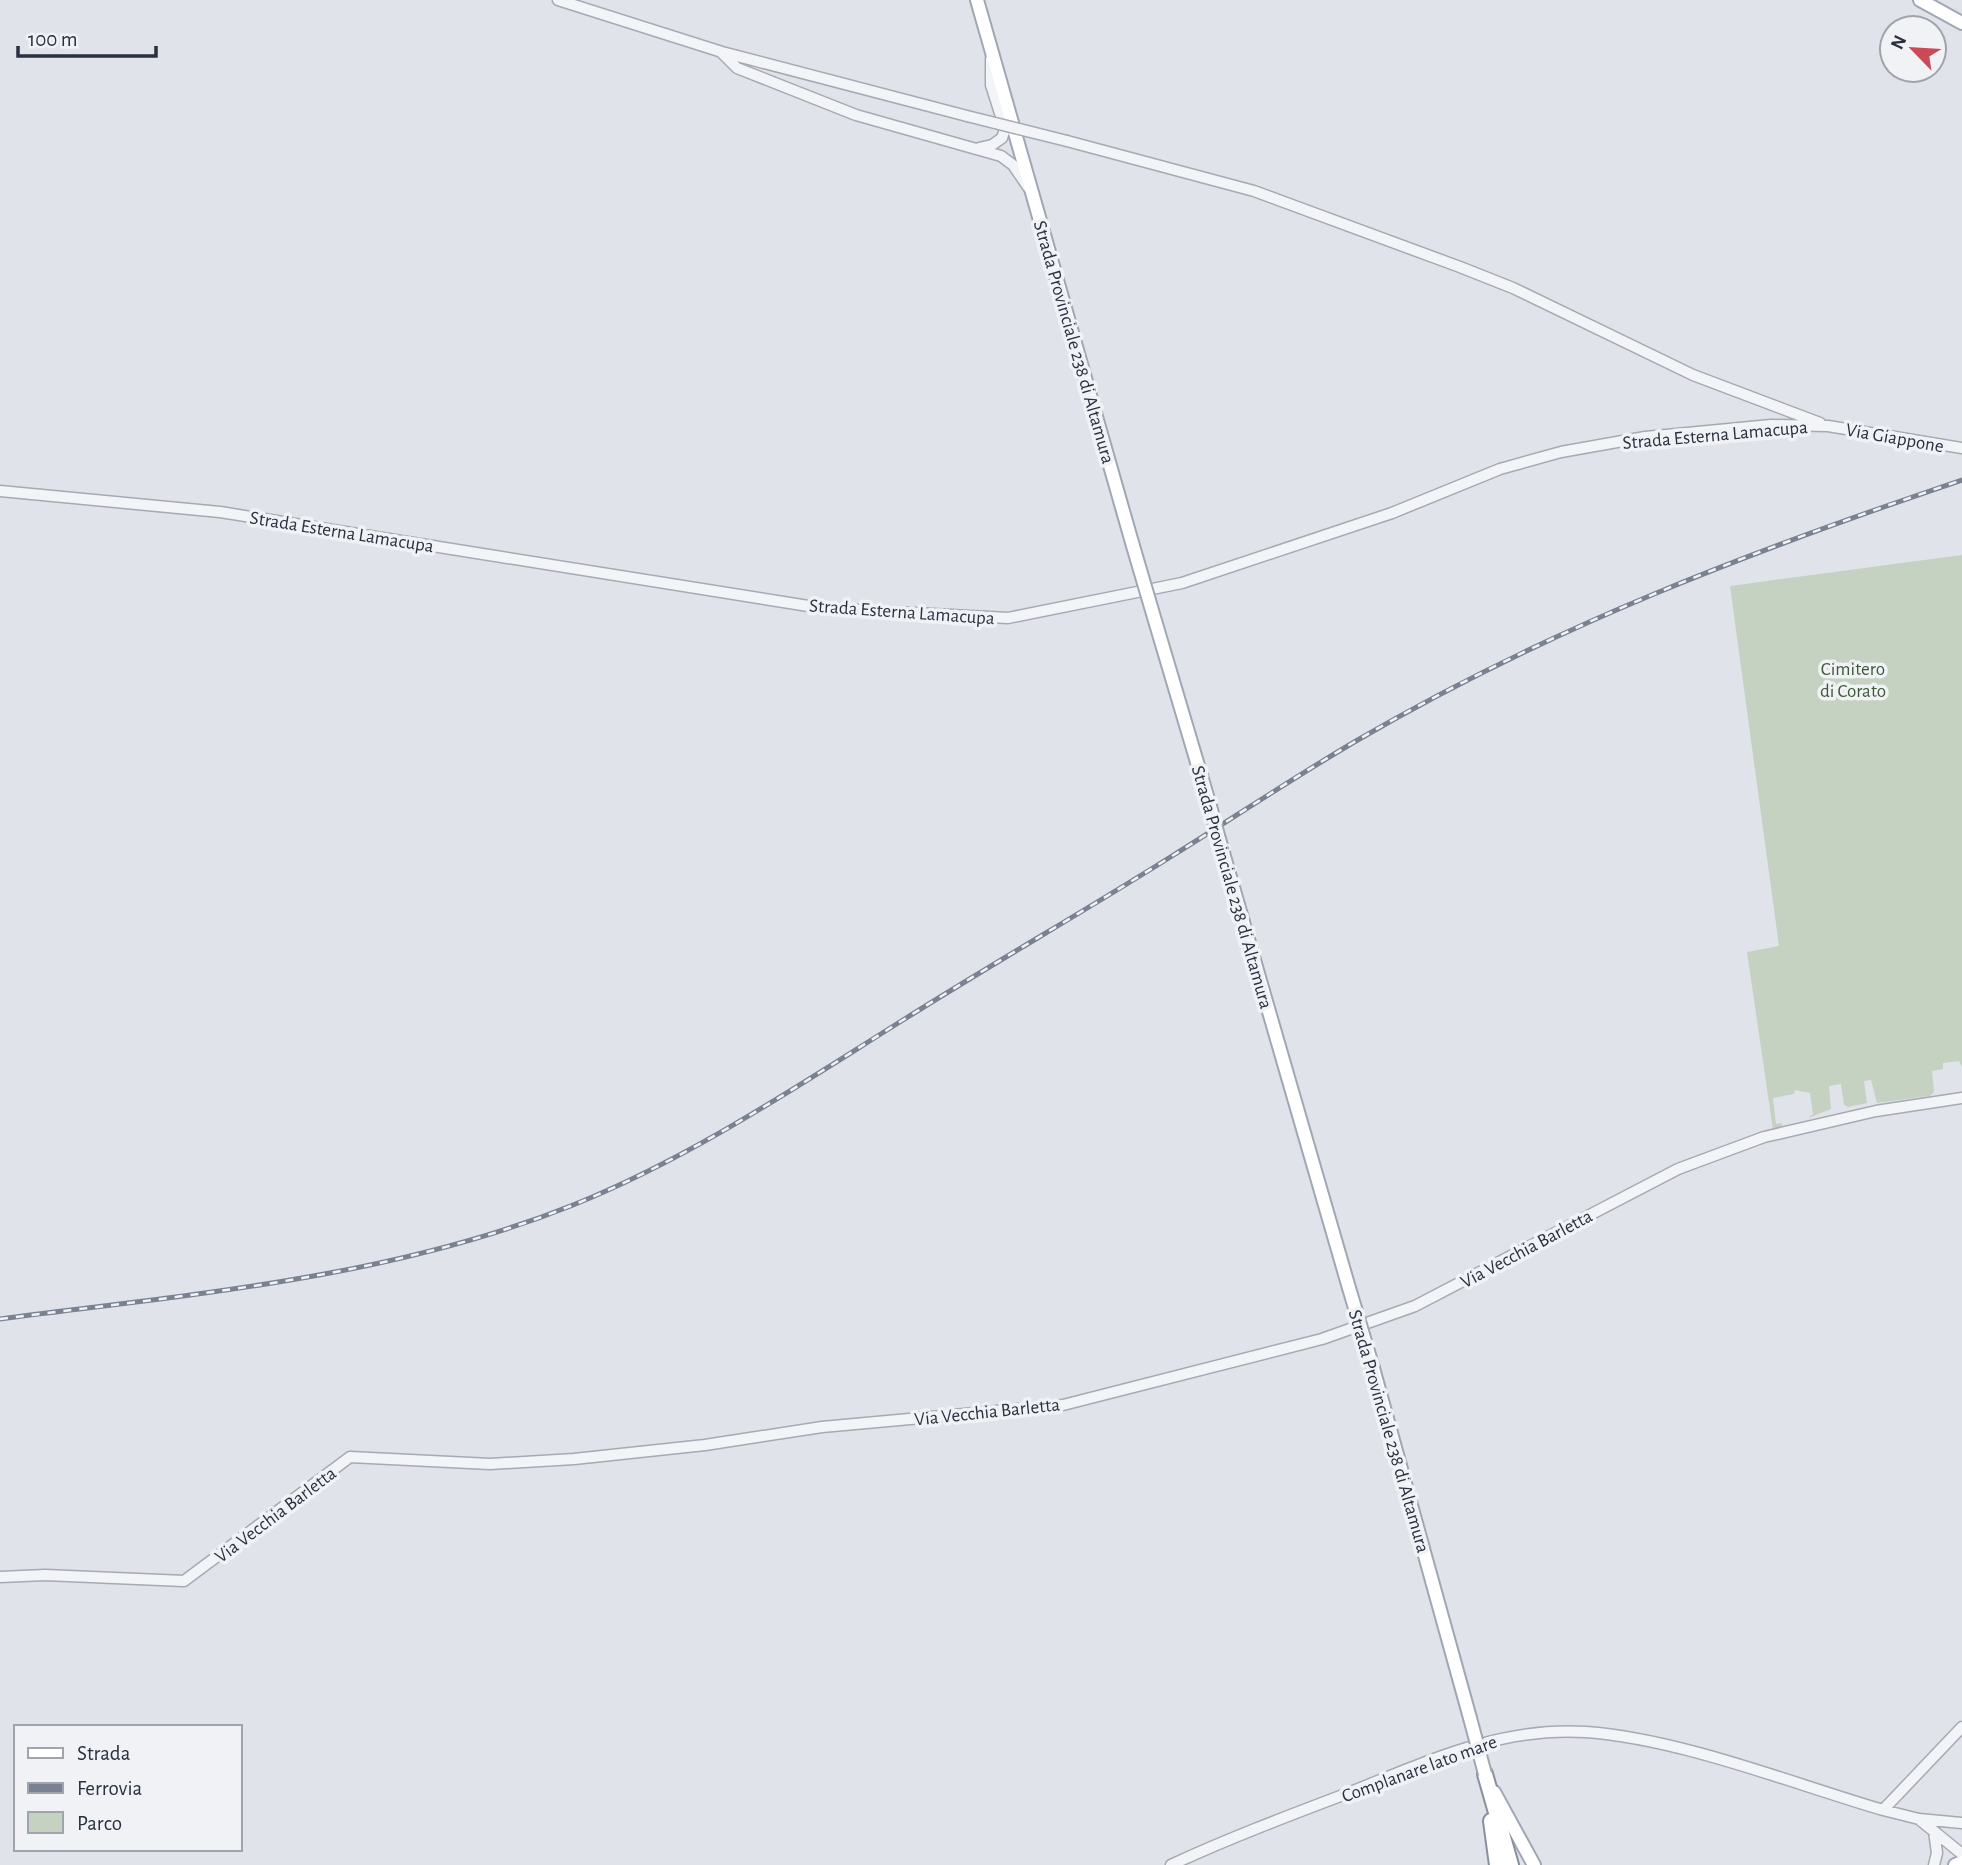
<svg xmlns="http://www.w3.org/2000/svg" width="1962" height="1865" font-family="'Alegreya Sans',sans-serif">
<rect width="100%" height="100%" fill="#e0e3e9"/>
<path fill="#c5d2c2" d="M1962,555V1067L1959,1061L1943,1063V1069L1932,1071L1934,1092L1930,1096L1877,1103L1871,1080L1864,1081L1867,1103L1848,1107L1844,1105L1841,1084L1829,1086L1831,1109L1808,1118L1813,1114L1810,1093L1795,1090L1794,1094L1773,1098L1776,1124L1782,1123V1127L1773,1130L1747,952L1779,946L1730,586Z"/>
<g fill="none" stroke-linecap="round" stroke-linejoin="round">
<g stroke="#a5aab3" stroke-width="13">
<path id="minor" d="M558,0L722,52L967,116
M722,53L737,68L856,115L1001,156L1013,165L1028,187
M1067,141L1254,191L1460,267L1513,288L1693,375L1820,423
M979,148L992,145L1002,138L1005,129L991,85V59
M0,491L220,512L821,608L1008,618L1182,583L1392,513L1500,469L1561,452L1645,437L1771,425L1828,426L1962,448
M0,1577L45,1575L184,1581L350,1457L490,1464L574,1459L705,1445L822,1427L1063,1405L1322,1339L1415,1306L1678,1169L1764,1137L1876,1111L1962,1098
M1883,1810L1962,1727
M1920,1820L1962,1854
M1171,1865C1227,1839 1285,1817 1343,1795C1422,1764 1499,1726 1586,1732C1681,1739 1791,1783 1883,1810L1919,1819L1962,1823
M1934,1865L1937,1853L1934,1831"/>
</g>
<g stroke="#a0a7b4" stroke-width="16">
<path id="major" d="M977,0L1133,546
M1920,0L1962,23
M1156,624L1210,806
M1219,839L1349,1288
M1373,1368L1470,1718
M1494,1792L1534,1865
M1955,1865L1962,1862"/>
</g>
<g stroke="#88909f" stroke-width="18">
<path id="highway" d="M1485,1774L1511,1865
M1491,1821L1497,1865"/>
</g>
<use href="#minor" stroke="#f3f4f7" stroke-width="10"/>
<use href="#major" stroke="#fff" stroke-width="12"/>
<use href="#highway" stroke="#fff" stroke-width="14"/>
<g stroke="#7a8292" stroke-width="5">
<path id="rail" d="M0,1319C193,1294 391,1278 573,1205C690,1158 796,1087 903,1020C992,964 1083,912 1172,856C1233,818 1293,778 1356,741C1551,627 1749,552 1962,480"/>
</g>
<use href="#rail" stroke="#f0f2f6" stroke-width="2.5" stroke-dasharray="8" stroke-linecap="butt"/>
<g stroke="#a5aab3" stroke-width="13" stroke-linecap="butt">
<path id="minor-bridge" d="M967,116L1067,141"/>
</g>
<g stroke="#a0a7b4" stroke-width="16" stroke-linecap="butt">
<path id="major-bridge" d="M1133,546L1156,624
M1210,806L1219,839
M1349,1288L1373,1368
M1470,1718L1485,1774"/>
</g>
<use href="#minor-bridge" stroke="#f3f4f7" stroke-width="10"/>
<use href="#major-bridge" stroke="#fff" stroke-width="12"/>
</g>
<g text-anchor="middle" stroke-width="7" stroke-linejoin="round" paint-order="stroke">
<g font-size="19" fill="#293140" stroke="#f0f2f6">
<text transform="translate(1075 342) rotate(74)" y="7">Strada Provinciale 238 di Altamura</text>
<text transform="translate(1715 434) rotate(-5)" y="7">Strada Esterna Lamacupa</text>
<text transform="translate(1895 437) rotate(10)" y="7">Via Giappone</text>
<text transform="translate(342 531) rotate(9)" y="7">Strada Esterna Lamacupa</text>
<text transform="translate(902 611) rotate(4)" y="7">Strada Esterna Lamacupa</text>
<text transform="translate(1233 887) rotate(74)" y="7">Strada Provinciale 238 di Altamura</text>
<text transform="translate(1526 1248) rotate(-28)" y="7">Via Vecchia Barletta</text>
<text transform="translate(987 1411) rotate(-6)" y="7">Via Vecchia Barletta</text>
<text transform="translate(1390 1431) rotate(74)" y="7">Strada Provinciale 238 di Altamura</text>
<text transform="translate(275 1514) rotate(-37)" y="7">Via Vecchia Barletta</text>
<text transform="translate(1419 1768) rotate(-20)" y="7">Complanare lato mare</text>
</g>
<g font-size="19" fill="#3d5b37" stroke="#f0f2f6">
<text x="1853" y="675">Cimitero<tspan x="1853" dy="22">di Corato</tspan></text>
</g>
</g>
<rect x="14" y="1725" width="228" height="126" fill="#f0f2f6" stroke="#a0a5ad" stroke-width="2"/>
<rect x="28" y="1748" width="35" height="10" fill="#ffffff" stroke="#a0a5ad" stroke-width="2"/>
<text x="77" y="1760" font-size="21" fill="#293140">Strada</text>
<rect x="28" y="1783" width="35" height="10" fill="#7a8292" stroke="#a0a5ad" stroke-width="2"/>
<text x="77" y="1795" font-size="21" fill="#293140">Ferrovia</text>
<rect x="28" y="1812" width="35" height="21" fill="#c5d2c2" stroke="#a0a5ad" stroke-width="2"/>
<text x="77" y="1830" font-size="21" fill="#293140">Parco</text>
<g transform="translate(1913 49) rotate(295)"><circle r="33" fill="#f0f2f6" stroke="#a0a5ad" stroke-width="2"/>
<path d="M0-5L12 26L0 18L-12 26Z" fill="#ca4a58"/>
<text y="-10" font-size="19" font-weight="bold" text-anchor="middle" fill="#293140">N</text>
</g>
<path d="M18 46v10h138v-10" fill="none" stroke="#293140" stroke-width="3.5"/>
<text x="28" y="46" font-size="21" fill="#293140" stroke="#f0f2f6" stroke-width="5" paint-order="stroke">100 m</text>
</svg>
